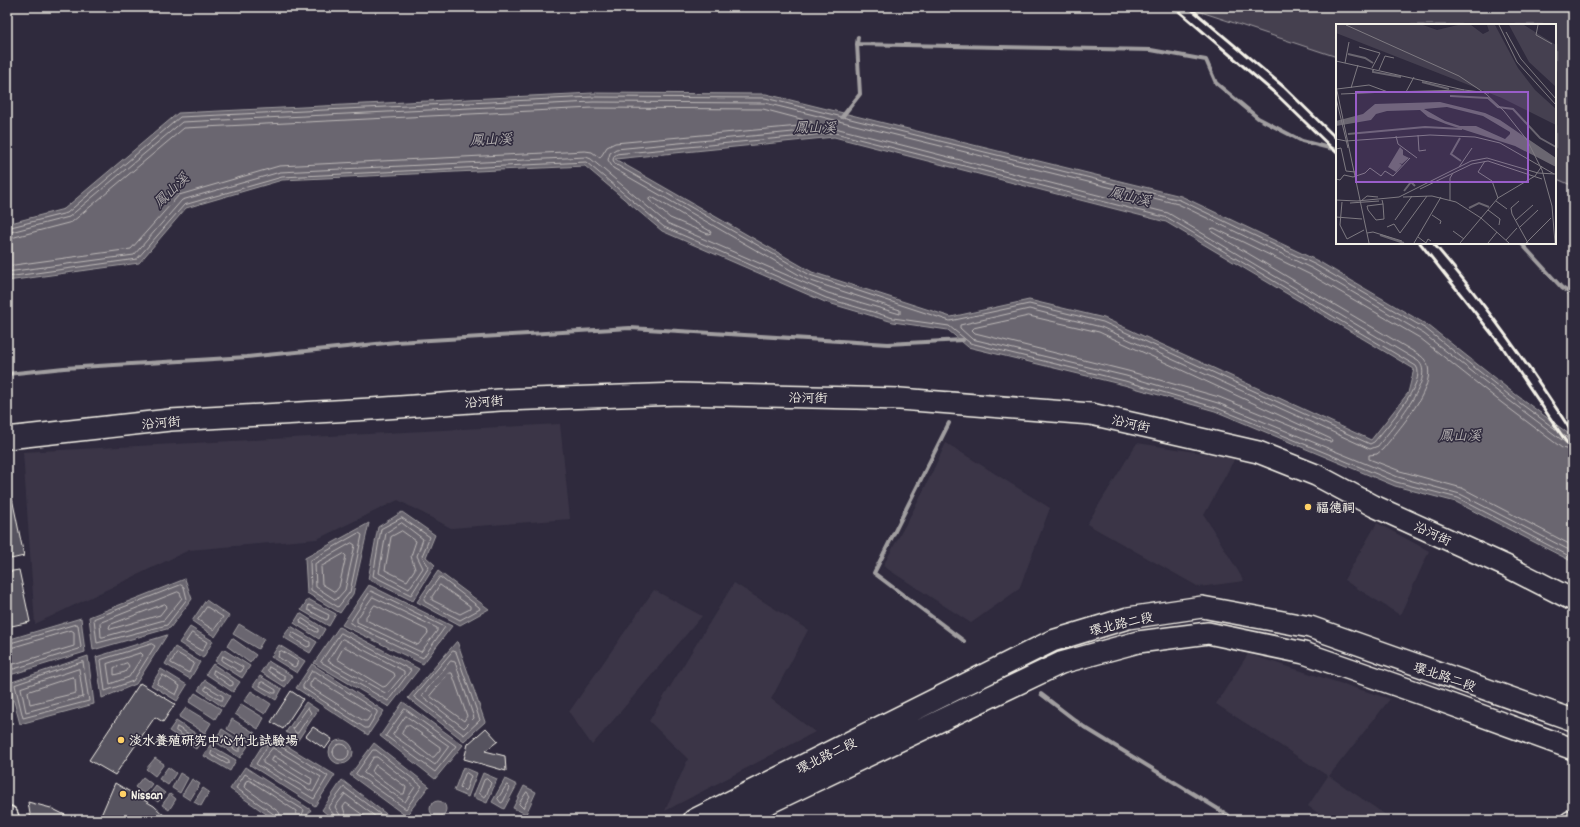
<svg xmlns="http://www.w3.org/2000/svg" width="1580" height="827" font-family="Dekko,'LXGW WenKai TC',sans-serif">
<rect width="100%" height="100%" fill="#2f2a3d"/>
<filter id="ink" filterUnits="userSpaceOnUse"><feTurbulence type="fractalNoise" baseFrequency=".025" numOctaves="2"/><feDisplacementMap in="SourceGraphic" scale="8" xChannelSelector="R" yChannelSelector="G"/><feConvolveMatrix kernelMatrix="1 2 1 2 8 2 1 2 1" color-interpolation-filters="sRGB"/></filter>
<g filter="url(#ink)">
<path fill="#3b3647" d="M560,424L570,519L451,528L398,500L317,539L189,550L35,624L23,452Z
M946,443L1050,508L1019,589L971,623L883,566L919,500Z
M1137,443L1235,458L1204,515L1244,581L1199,587L1087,524Z
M1377,523L1429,551L1400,615L1344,580Z
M734,583L808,630L771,699L815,732L665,811L688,759L649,721Z
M654,590L702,616L592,745L569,712Z
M1248,654L1390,699L1329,776L1393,820H1328L1308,806L1328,776L1216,704Z"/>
<path fill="#454050" stroke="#9c989c" d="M1186,7H1573V186L1555,178V25H1337V57Z"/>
<path fill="#6a6670" stroke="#a19ea0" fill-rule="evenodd" d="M593,93L766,94L1181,196L1318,261L1429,326L1511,391L1573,437V562L1456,502L1395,486L1215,411L1124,385L968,347L948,330L893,322L825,302L662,231L585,166L282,180L186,208L139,263L7,281V224L64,209L178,113ZM834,137L1166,222L1414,369L1408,393L1371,440L1104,318L1029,300L951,317L812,272L615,159Z
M402,512L435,535L426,557L435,565L413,601L368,579L378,527Z
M369,523L353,594L340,613L307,593L305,558Z
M438,571L489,609L460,625L417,602Z
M185,579L192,599L170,628L93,650L89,617Z
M369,585L452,626L423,664L342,625Z
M308,599L336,614L329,626L301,610Z
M206,600L229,616L215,637L192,621Z
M300,613L325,629L319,639L294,623Z
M81,618L85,652L10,675L7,664V640Z
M239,624L264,639L258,649L233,634Z
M291,626L317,642L310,653L283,637Z
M190,627L213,641L203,658L179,643Z
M339,627L419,669L389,707L314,663Z
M167,635L136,684L102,698L96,657Z
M232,638L256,655L250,663L227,646Z
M457,641L485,722L464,741L408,698Z
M279,645L305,661L297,673L271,657Z
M175,647L200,662L190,679L165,664Z
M223,649L250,666L242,678L215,661Z
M88,656L94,704L20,724L9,683Z
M268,661L293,676L285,687L261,672Z
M213,664L240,682L233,692L206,674Z
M312,664L384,711L368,735L296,688Z
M161,669L187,685L177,701L151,685Z
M260,676L282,689L276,700L253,686Z
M205,680L230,696L223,707L198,690Z
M251,691L271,704L265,714L244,701Z
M195,693L221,709L215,719L189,702Z
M306,702L318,710L298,740L286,732Z
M403,702L463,745L435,779L380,736Z
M241,704L264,718L258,729L235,714Z
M186,708L211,723L205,733L179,717Z
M232,719L255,733L249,742L227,729Z
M176,721L203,738L196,749L169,731Z
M222,729L248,746L240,758L214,741Z
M269,735L335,775L315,806L250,765Z
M329 752a12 12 0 1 1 24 0a12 12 0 1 1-24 0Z
M374,743L429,786L406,816L350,775Z
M210,745L236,760L230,771L204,756Z
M155,758L164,764L155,776L146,769Z
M168,767L176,773L168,785L159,779Z
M245,767L311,810L303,820H275L230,789Z
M463,767L477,773L468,797L454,791Z
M180,773L188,778L180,793L172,788Z
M483,773L497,779L487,803L473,797Z
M143,777L152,784L144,794L135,787Z
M192,779L200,784L190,800L182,795Z
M505,779L517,785L504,809L492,802Z
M342,780L394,820H334L322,810Z
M156,786L165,793L158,802L149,795Z
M524,786L536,792L526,814L513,808Z
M203,788L209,792L201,806L194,802Z
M170,794L176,799L169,810L162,805Z
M430 809a8 8 0 1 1 16 0a8 8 0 1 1-16 0Z"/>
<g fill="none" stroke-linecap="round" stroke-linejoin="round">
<path stroke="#bdb9b8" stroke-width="1" d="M835,133L1168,218L1416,366C1428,381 1384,430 1374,442L1370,444L1103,322L1029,304L950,321L810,275L615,164L613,160L614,156L617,154Z
M652,197L710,231L711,233L708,234L670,218L649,200V198Z
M7,228L67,213L180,117L593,97L765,98L1180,200L1316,265L1426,329L1509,395L1569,439L1573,440
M7,233L69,217L182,122L593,102L765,103L1178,204L1313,269L1424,334L1506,398L1566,443L1573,445
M7,239L72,222L184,128L593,108L763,109L812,122L810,125L615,143L607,147L600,158L592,152L585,151L279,166L179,195L131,249L7,266
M7,272L134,255L182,200L280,172L586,157L591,159L667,223L828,293L900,314V310L808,280L613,168L608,160L610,153L616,149L835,128L1168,213L1418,361C1438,378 1389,431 1378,446L1370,449L1101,327L1029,309L960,325V328L972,339L1126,376L1218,403L1398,477L1460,494L1573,552
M7,277L137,259L184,205L282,177L586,162L664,227L826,298L893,318L949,326L970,343L1125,381L1217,408L1396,482L1458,498L1573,558
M1029,316L1099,332L1331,439L1332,441L1330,442L1219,397L1128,371L975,333L972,330L974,328Z
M1573,451L1562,448L1502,403L1420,338L1311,275L1214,228L1211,229L1212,232L1421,356C1448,377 1396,432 1383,449L1377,454L1369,455V459L1400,471L1462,488L1573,546
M402,518L430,537L422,556L429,567L411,595L373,576L381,529Z
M402,523L423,539L417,556L423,568L409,589L379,573L386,533Z
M402,531L416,541L411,556L415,569L407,581L385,570L391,537Z
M359,533L362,535L350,592L338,607L311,590L310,561Z
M352,543L355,545L345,590L336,600L316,587L315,564Z
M344,554L346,556L339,587L335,592L322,584L321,567Z
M440,577L479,607L480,609L460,620L425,602L424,599Z
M181,585L184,587L187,599L167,625L97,643L94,619Z
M440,585L470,606V609L460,614L432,600V597Z
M371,591L445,627L423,658L350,623Z
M178,592L180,593L182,598L164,620L103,637H101L100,623Z
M373,597L437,628V631L421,652L357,622V619Z
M165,604L167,606L160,615L111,629L109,628L110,625Z
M309,605L329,615L328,619L326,620L308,610Z
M375,605L427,630L428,633L418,645L366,620V617Z
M207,607L223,617L214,630L198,620Z
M303,619L318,629V632H316L301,623L300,620Z
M292,632L310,642V646L307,647L291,637Z
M192,633L207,642L202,651L186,642Z
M341,633L411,670L388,701L321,662Z
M343,639L404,671V674L387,694L328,661L341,640Z
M7,644L76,624L78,625L81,647L79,649L14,669L7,668
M152,644L155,646L133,681L105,691L101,660Z
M345,647L394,673L395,676L386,686L383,687L337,659L343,648Z
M7,649L71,630L74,632V646L14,664L7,662
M282,651L298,661L296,666L294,667L278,657L279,652Z
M453,651L456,652L480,720L464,735L414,697Z
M141,653L143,655L129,677L110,684L107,664Z
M177,653L194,663L189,673L171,663Z
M223,656L243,667L242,671L240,672L222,661Z
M451,661L455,662L474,718L464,728L422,696Z
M83,662L89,701L23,718L15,685Z
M127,663L129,666L125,672L114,675V668Z
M269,667L285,676V680L282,681L268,671Z
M79,669L83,697L26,712L21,688Z
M214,670L233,682V685L230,686L213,674Z
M312,671H315L377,711V713L368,728H365L303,688V686Z
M449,673H452L467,716L464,721L430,696Z
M163,675L180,686L176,695L157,684Z
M73,677L75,679L76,693L30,704L28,692Z
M314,678L370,712L371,715L367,721H364L310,687V684Z
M263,682L276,690V693H273L260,686V683Z
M206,686L223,696V700H220L205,690Z
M308,708L311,713L298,733H296L293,729Z
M405,709L456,746L435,772L386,736Z
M406,716L449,746L435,765L393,735Z
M406,725H409L440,747V750L434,757H431L402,734Z
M177,727L196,738V742H193L176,731Z
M222,736H224L240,746V751H237L221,740Z
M272,741L328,776L314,799L256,764L270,742Z
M333 752a8 8 0 1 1 16 0a8 8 0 1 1-16 0Z
M273,748L321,777L313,792L263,763V760Z
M373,750H376L422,786L406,809L356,774Z
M212,751L229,760V763L227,764L211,755Z
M274,756L312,779L311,784H309L272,761Z
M374,757H377L415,787L405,802L364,773Z
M376,765L406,787L404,794H401L372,772Z
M467,773L471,776L466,790L464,791L460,787L465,774Z
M487,779L491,783L486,796L484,797L479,793L484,780Z
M507,785L510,788L503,802L501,803L498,799Z
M527,792L530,796L523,808L519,804Z
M277,820L275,815L236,788L245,774L304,810L300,820
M282,820L279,812L244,787L246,781L249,780L296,811L295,820
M336,820L335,816L328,808L344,787L388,820
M341,820L340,815L335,807L345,794L380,820
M347,820L343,807L346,803L370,820"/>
<path stroke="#a19ea0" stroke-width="4" d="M858,37L857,44L1151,50L1206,60L1216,83L1258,118L1302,141L1337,150
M842,117L860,94L857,44
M1521,243L1562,288L1573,295
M7,374L64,368L247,357L396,342L630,328L888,344L963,340
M949,423L874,573L964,641
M1041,694L1084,727L1228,815"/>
</g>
<path fill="#56525f" stroke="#f4f1e8" d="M12,498L24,556L11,559L7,540V499Z
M19,570L30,622L7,627V572Z
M140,683L175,704L163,722L155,717L115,775L89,760Z
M291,691L303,699L283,729L271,722Z
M313,727L332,739L325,749L306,736Z
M486,728L498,741L485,751L505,756L506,771L464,759L468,744Z
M115,783L154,806L169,820H99Z
M28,802L51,808L75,820H31Z"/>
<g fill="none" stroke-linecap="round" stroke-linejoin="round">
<g stroke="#f4f1e8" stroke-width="18">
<path id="street" d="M1568,820L1573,817"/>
</g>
<g stroke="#f4f1e8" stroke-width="24">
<path id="secondary" d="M7,438L170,420L371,409L500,400L680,394L900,399L1091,414L1258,452L1316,475L1374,506L1506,566L1573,600
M694,820L1052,641L1128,618L1202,607L1310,627L1573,720
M733,820L1061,663L1138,642L1208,633L1304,653L1433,698L1573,749"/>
</g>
<g stroke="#f4f1e8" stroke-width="25">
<path id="primary" d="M7,817L8,820"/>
</g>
<use href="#street" stroke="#2f2a3d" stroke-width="15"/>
<use href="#secondary" stroke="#2f2a3d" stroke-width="21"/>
<use href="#primary" stroke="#2f2a3d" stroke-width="22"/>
<path stroke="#f4f1e8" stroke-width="3" d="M1174,7L1277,95L1337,153
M1189,7L1284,87L1337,139
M1420,243L1503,348L1573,452
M1433,243C1485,303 1530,367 1573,434"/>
</g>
</g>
<g fill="#ffd166" stroke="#2f2a3d" stroke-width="1.5">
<circle cx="1308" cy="507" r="4"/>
<circle cx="121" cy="740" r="4"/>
<circle cx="123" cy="794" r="4"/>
</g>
<g text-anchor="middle" stroke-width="3" stroke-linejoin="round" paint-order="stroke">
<g font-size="13" fill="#f4f1e8" stroke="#2f2a3d">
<text transform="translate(808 397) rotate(1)" y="5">沿河街</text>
<text transform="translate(484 401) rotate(-4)" y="5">沿河街</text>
<text transform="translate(161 422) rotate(-5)" y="5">沿河街</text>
<text transform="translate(1131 423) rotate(13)" y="5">沿河街</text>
<text transform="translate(1433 533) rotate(25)" y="5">沿河街</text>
<text transform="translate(1121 623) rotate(-13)" y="5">環北路二段</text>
<text transform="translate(1445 676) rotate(19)" y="5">環北路二段</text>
<text transform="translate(826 755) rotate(-26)" y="5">環北路二段</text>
</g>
<g font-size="13" font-weight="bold" fill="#f4f1e8" stroke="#2f2a3d" text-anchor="start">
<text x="1316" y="512">福德祠</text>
<text x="129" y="745">淡水養殖研究中心竹北試驗場</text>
<text x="131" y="799">Nissan</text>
</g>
<g font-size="14" font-style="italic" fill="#b6b2b2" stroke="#2f2a3d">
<text x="815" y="132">鳳山溪</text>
<text transform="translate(491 139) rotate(-2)" y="5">鳳山溪</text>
<text transform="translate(171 190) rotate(-44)" y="5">鳳山溪</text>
<text transform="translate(1130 196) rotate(14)" y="5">鳳山溪</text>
<text x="1460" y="440">鳳山溪</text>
</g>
</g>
<g transform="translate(1336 24)">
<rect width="220" height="220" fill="#2f2a3d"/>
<path d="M0,1H87L101,6L122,1H135L147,10L153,7L151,1H159L182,44L199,66L220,85V101L166,74L0,9ZM173,1H188L220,21V63L193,38Z" fill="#454050"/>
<path d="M104,78L149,89L164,96L220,134V143L179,122L110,100L92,93L84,86L51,87L40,90L35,96L0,102V97L27,90L39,80ZM111,83L147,92L174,108V110L169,115L140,102H124L109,97L88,85ZM64,123L67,126V131L73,134L66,140L63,139L66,141L60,148L52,143Z" fill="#6a6670" fill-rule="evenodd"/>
<path fill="none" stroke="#6a6670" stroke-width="2" d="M12,30L29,34L37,39M37,46V48L65,53M86,58L113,65M114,72L152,74L162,83L177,85L204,114L220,123M12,110L89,103L126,105M124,114L115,130L125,137M68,167L75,158L79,162M133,184L143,179L153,183M44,211L68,219"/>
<path fill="none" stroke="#7e7a81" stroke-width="1" d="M10,1L123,52L150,70L168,87L191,116L206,146L216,182L219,219M163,1L181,38L220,81M202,1L200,11L216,20M170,8L185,35L220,75M23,23L44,29L36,44M0,37L128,66L153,69M9,39L13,18M43,46L49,32L58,34M0,62L33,219M15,64L22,41M1,65L33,61L52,68L128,66M70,68L78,53M5,70L50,68M0,74L12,124M82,111L83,127L90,126M60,112L62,120L81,134M0,115L10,117L94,111L139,113L164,119L218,150M0,125L5,124L10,147L19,148M149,137L142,148L156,157L162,174M123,143L136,124M0,155L4,156L8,151L17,153L29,149L34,144L45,152L49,147L57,152L74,134M84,165L136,140L152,137L206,155M67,173L96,172L120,178L145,194L173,219M0,176L21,177L63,173L135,137L151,134L202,149L219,150M46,176L47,180L48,195L40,196L32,186L31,182L47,180M114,176V154L117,149M25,177L31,172L42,173M160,177L171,185M183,177L175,184L176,190L192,219M6,178L4,201L11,215L28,206M14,179L43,177M152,186L164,195L163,201M96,191L105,197L104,200M0,193L26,195M59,196L76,172M180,196L197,181M51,203L58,200L64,209L91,172M184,203L202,186M117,207L128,215M31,209L37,208L66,217M82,213L90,219L92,215L95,217M170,216L181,204M78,219L105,173M124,219L162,174L199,152L206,142M152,219L161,208M190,219L215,194"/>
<path fill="#995dc9" fill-opacity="0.15" stroke="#995dc9" stroke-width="2" d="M20,68H192V158H20Z"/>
<rect width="220" height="220" fill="none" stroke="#f4f1e8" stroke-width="2"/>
</g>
<rect width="1580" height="827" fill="none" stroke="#2f2a3d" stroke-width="24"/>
<rect x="12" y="12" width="1556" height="803" fill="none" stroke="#f4f1e8" stroke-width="1.5" filter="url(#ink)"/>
</svg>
